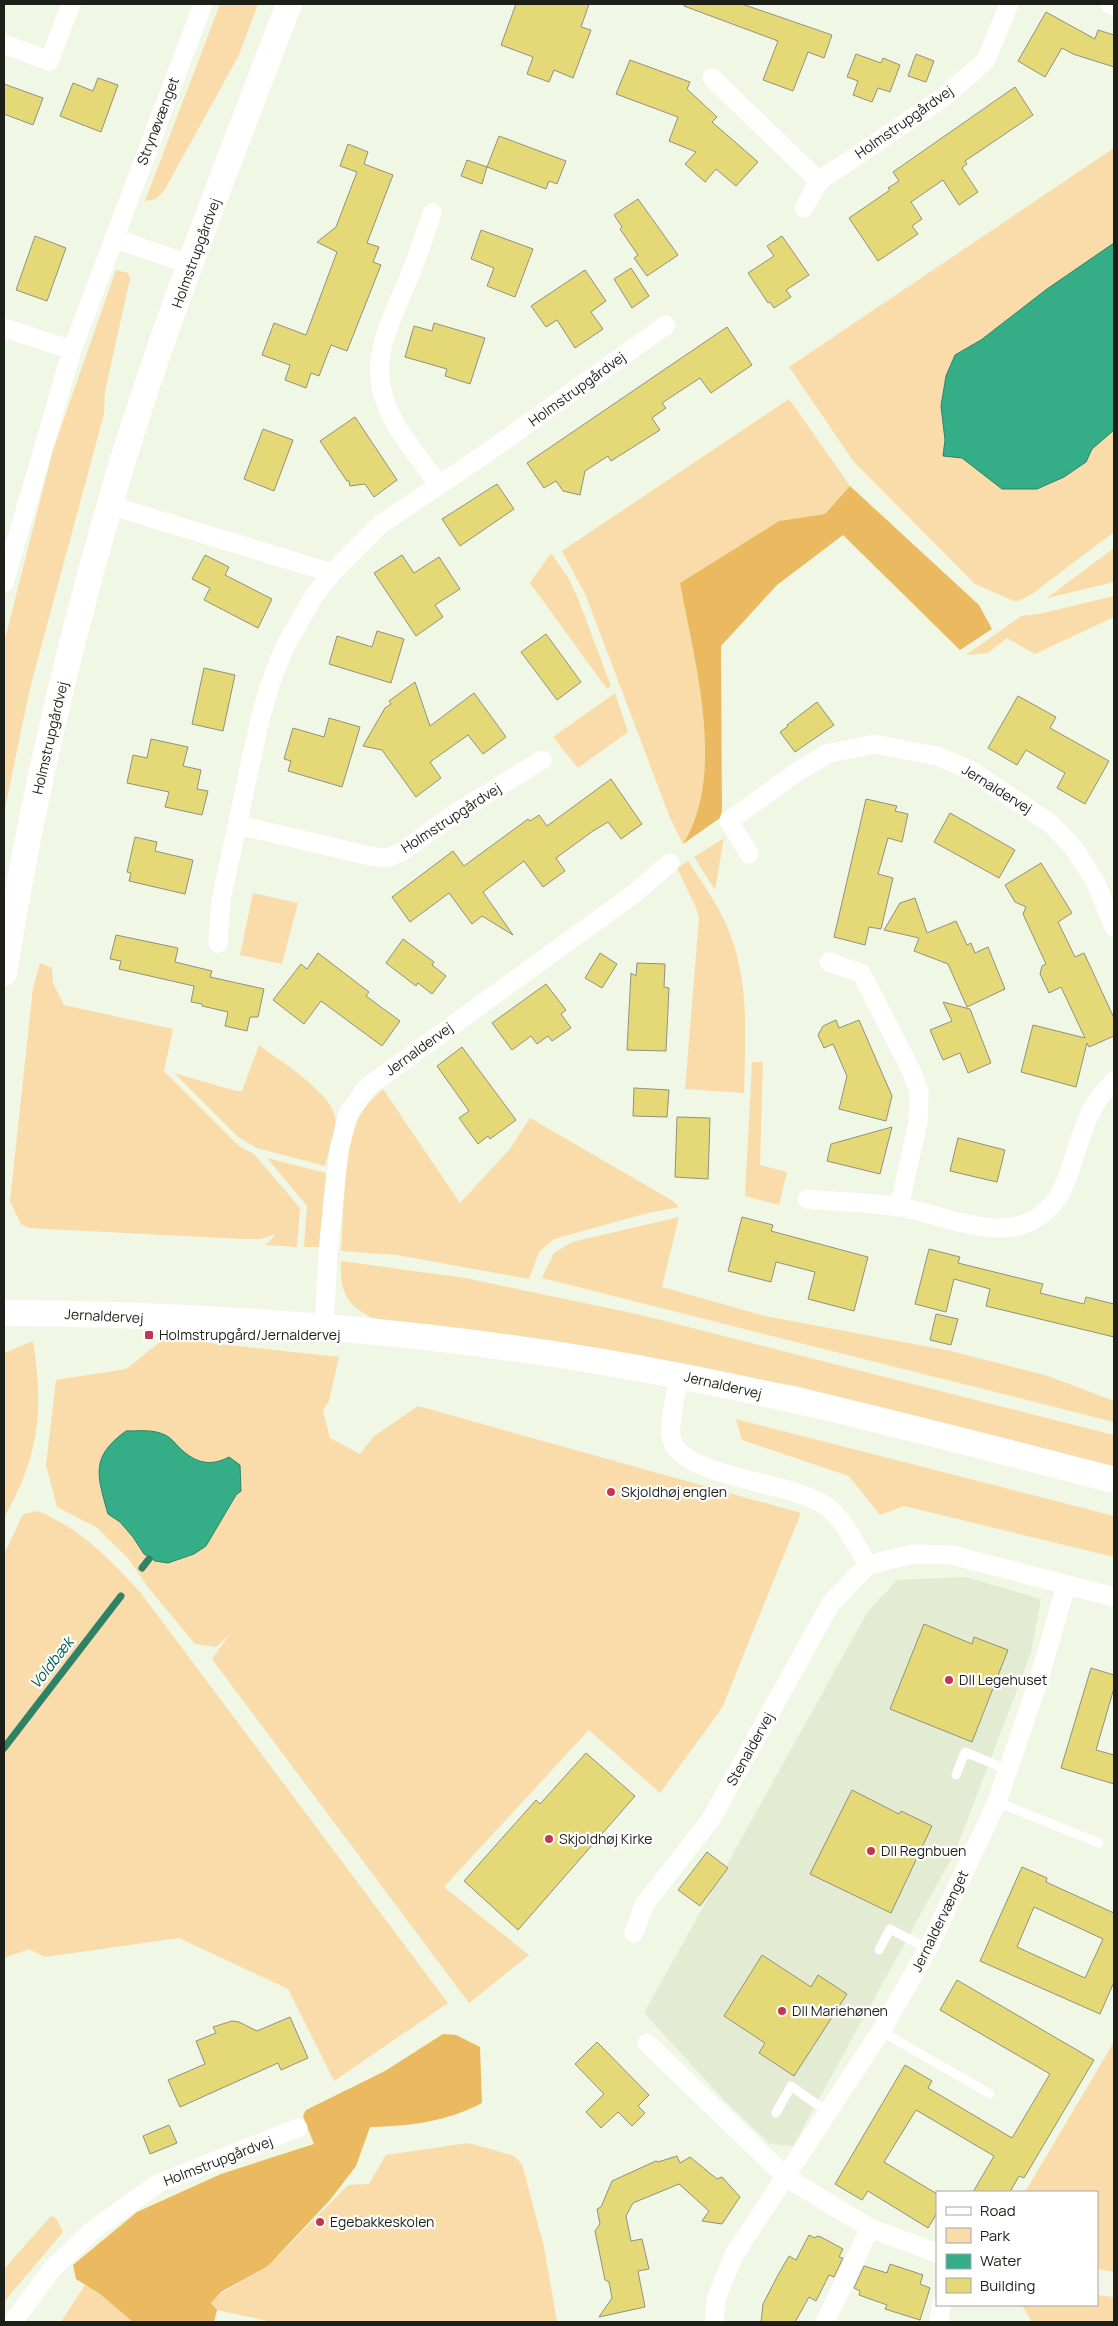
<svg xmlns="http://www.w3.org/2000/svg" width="1118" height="2326" font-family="Manrope,sans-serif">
<rect width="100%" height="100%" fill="#f0f7e5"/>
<path fill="#e3ecd3" d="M965,1577L1041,1599L1031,1653L956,1850L793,2146L770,2144L723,2099L644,2013L868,1611L897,1580Z"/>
<path fill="#f9dcaa" d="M220,4H258L239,55L164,191L156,199L145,201Z
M1114,148V532L1032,594L1016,602L975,584L854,462L789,367Z
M116,270L128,273L130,279L105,391L104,414L30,688L4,813V643L53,450Z
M789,399L850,486L825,514L779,521L680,583C694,661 727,773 683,844L670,818L586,596L562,551Z
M1114,548V582L1047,598Z
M551,553L568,577L579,601L611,686L607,689L530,583Z
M1114,596V617L1035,654L1007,638L988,653L966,655L1021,616L1039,614Z
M615,693L628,732L578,768L553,737Z
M724,838L715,890L694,857Z
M688,861C703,884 720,907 730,934C750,985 745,1039 744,1093L685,1089L699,919L697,910L677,868Z
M253,893L298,903L282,964L240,955Z
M40,963L52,968L53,983L64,1005L173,1029L164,1071L239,1146L254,1154L300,1208L297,1247L266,1245L276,1234L260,1239H242L28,1228L21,1224L10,1201L33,988Z
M259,1045C279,1060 332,1093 335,1117C337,1129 328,1153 325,1166L257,1148L238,1137L174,1073L236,1091H242Z
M752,1062H763L760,1165L787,1172L779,1205L745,1196Z
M383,1089L460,1203L509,1150L530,1118L673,1201L679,1207L644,1214L554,1239L539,1252L529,1279L397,1255L341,1251C344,1213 343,1157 357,1122C362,1109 373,1098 383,1089Z
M267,1158L326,1173L319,1247H304L307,1206Z
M679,1217L662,1287L765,1316L951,1351L1048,1376L1114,1401V1422L542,1278L554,1253L572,1242Z
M341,1261L465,1278L641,1315L1114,1435V1466L796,1386L372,1318C345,1304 340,1291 341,1261Z
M165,1338L339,1357L329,1401L323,1410L330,1438L360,1454L373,1437L418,1406L801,1513L722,1708L660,1793L589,1730L444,1887L529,1955L469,2003L212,1659L230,1634L216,1647L195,1644L147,1586L128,1558L96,1527L57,1507L46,1465L56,1380L126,1369Z
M33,1341C44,1410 39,1457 4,1518V1353Z
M736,1419L1114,1516V1557L904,1506L880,1515L849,1476L742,1440Z
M38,1511C83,1530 108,1558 140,1592L448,2003L334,2081L288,1989L179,1938L45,1957L29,1949L4,1958V1554L23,1514Z
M1114,2042V2272L1097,2269V2192H1025Z
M468,2143L514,2156L522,2164L544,2247L557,2322H272L217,2310L211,2303L220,2294L268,2266L348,2185L369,2184L386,2155Z
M51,2216L56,2218L63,2232L4,2302V2269Z
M85,2285L100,2294L133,2322H61Z
M1097,2295L1114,2297V2322H1032L1022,2305H1097Z"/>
<path fill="#eab960" d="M850,486L979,605L992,629L960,650L843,535L777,585L721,646L722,811L720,818L683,844C727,773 694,661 680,583L779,521L825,514Z
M443,2034L456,2035L480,2047L482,2103C445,2122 411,2126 370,2127L356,2166L330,2200L268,2266L221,2292L211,2303L217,2310L214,2322H133L100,2294L76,2279L73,2265L137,2212L221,2174L314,2144L303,2116L306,2110L385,2071Z"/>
<path fill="#35ae88" stroke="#2e8367" d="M1114,243V430L1092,449L1086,462L1064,477L1037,489H1002L962,458L943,456L945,440L941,406L946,376L955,355L981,340L1047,289Z
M126,1431C139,1431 153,1429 165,1435C172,1438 177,1446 183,1451C198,1464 212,1466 229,1457L240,1465L241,1491L236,1495L206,1546L194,1554L168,1563L155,1561L144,1554L133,1537L120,1522L108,1514C97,1475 90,1457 126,1431Z"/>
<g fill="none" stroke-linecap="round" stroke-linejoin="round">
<path stroke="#2e8367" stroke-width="7" d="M142,1568L149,1559
M4,1748L121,1596"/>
</g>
<path fill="#e5d977" stroke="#92917f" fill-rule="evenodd" d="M516,4H589L581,27L591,30L573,78L554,70L549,82L527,74L533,57L501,45Z
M684,4H742L832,35L824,58L808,52L793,91L763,80L778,41L684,6Z
M1046,12L1095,39L1098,30L1114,35V67L1073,54L1062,48L1045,77L1018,61Z
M856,54L881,63L883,58L900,65L890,92L878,88L872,102L853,95L858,81L847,77Z
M916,54L934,61L926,82L908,76Z
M630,60L690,82L687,89L717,117L712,122L758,162L736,186L716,169L705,182L685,164L696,152L669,141L678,117L616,94Z
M98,78L118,85L101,132L60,116L73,83L93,91Z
M4,84L43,98L33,125L4,114Z
M1015,87L1033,115L965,161L967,164L962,168L978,192L959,205L943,180L911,202L922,219L912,226L918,234L878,261L849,218L890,190L888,188L899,181L893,172Z
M499,136L566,161L557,184L549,181L546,189L487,167Z
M348,144L368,152L364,164L393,175L367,243L379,247L373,262L381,265L347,351L331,345L319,376L311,373L306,388L285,380L290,365L262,355L274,323L306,335L337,252L317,242L336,227L357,172L340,166Z
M467,160L487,167L482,184L461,176Z
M638,199L678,255L647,276L634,258L638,255L620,229L622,227L614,215Z
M481,230L533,249L515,297L487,286L494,268L471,259Z
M35,236L66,248L47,301L16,290Z
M782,236L809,275L786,290L791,297L774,308L770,302L768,303L748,273L774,256L767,246Z
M631,268L649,296L632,308L614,279Z
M585,270L606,301L591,312L603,329L575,348L557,320L546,327L531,306Z
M434,323L485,338L470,384L445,376L447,369L405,357L414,326L432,331Z
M727,327L752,365L711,393L700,378L662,403L666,408L652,418L660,430L611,461L608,456L585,471L580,495L563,491L556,481L544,488L527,463Z
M355,417L397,480L374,497L365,484L350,486L349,481H347L320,441Z
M263,429L293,440L274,491L244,479Z
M497,484L514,509L460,546L442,519Z
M205,555L229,567L225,575L272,599L258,628L204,600L210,588L192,579Z
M402,555L414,573L439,557L460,589L435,605L443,617L416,636L374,573Z
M377,631L404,639L391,683L329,664L337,636L372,647Z
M546,634L581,682L557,700L521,652Z
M204,668L235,675L223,731L192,724Z
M415,682L430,726L474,693L506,737L483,754L468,735L430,762L441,778L416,797L382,750L363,746L385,708L391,704L389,701Z
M1018,696L1056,717L1050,728L1109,761L1085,804L1057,788L1065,773L1026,750L1017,765L988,748Z
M817,702L834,725L795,752L780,732L788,726L787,725Z
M329,718L360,727L342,787L288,771L291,761L284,759L293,728L324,737Z
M151,739L188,747L183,766L201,770L197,789L208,791L202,815L165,807L169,792L127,783L133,755L147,758Z
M611,779L642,824L621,839L608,822L593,831L556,858L565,871L543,887L524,861L483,892L513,935L482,916L472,924L449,893L410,922L392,897L453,851L464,866L528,819L530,821L539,815L547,826Z
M866,799L897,806L895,811L908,814L902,842L888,838L878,874L893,878L881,929L869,927L865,945L834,937Z
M950,813L1015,850L999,878L934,842Z
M135,837L157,842L155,851L193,860L185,894L129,881L131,873L127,872Z
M1041,863L1072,913L1058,922L1075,957L1084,953L1114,1018V1036L1089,1047L1087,1043L1076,1087L1021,1072L1033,1025L1085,1038L1061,987L1049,993L1040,974L1042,966L1046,964L1023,914L1026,907L1015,902L1005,885Z
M915,898L927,933L956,921L967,945L971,943L975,953L988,947L1005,989L967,1007L948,964L914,951L919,938L884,930L900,903Z
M116,935L178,948L175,962L212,971L210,977L264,989L258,1017H250L247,1031L225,1026L228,1012L202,1006V1004L191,1002L194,986L119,969L121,961L110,959Z
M403,939L434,962L432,965L446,976L432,994L418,983L416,986L386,963Z
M318,953L369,992L366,996L400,1021L382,1046L321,1001L304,1024L273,1000L301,964L307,969Z
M600,953L617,964L602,988L585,978Z
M637,963L665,964L664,987L669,988L666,1051L627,1050L631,973L636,976Z
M546,984L566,1010L561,1014L571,1028L552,1041L548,1036L537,1044L531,1036L512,1050L492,1023Z
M943,1002L970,1009L991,1063L968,1073L960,1053L943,1060L930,1030L952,1021Z
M836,1020L839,1028L859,1020L892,1096L886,1121L839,1109L847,1076L833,1044L824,1048L818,1035L823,1026Z
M462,1047L516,1120L490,1139L488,1136L478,1144L459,1118L469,1111L437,1066Z
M634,1088L669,1090L667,1117L633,1116Z
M677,1117L710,1118L708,1179L675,1177Z
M892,1127L880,1174L827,1161L831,1144Z
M958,1138L1005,1150L997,1182L950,1171Z
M742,1217L773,1225L771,1231L868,1257L854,1311L808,1299L815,1272L776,1262L771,1282L728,1271Z
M929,1249L960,1257L958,1263L1043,1284L1040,1293L1084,1304L1086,1297L1114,1304V1337L986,1306L990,1289L954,1279L946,1312L915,1304Z
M936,1314L958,1319L951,1345L930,1340Z
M924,1624L972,1644L974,1637L1008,1650L972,1742L890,1709Z
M1091,1668L1114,1675V1688L1096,1750L1114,1755V1784L1061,1768Z
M586,1753L635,1796L518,1930L464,1881L536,1800L540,1804Z
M852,1790L899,1814L901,1811L932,1826L891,1913L810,1874Z
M707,1852L728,1868L700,1906L678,1890Z
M1022,1867L1047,1878L1046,1882L1114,1913V1982L1100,2014L980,1961ZM1034,1907L1103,1939L1085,1978L1017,1947Z
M762,1955L811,1987L818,1975L847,1994L794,2076L759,2053L765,2043L724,2016Z
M957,1980L1094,2060L1024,2178L1019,2176L1010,2192H973L994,2156L916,2110L884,2162L937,2194V2213L928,2228L868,2191L862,2200L835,2184L905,2065L932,2081L928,2088L1012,2138L1050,2074L940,2010Z
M290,2017L308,2058L281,2070L278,2063L180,2107L168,2080L205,2064L196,2041L216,2033L213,2027L232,2021L239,2022L257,2031Z
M597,2042L649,2095L638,2106L645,2113L632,2126L618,2112L601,2128L586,2112L604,2094L575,2064Z
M169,2125L177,2143L150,2154L143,2136Z
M677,2156L680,2163L690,2157L717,2179L722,2177L740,2197L722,2224L702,2221L709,2211L679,2184L633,2203L626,2216L631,2241L642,2239L649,2269L638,2271L645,2307L599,2317L612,2298L609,2282L605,2280L595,2231L600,2224L597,2209L601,2207L612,2181L656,2161L658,2162Z
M809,2235L815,2238L817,2236L821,2237L843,2249L839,2257L843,2258L834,2277L829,2275L816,2301L809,2297L795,2322H761L763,2304L778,2275L789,2256L796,2260Z
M890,2264L923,2275L920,2284L930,2288L920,2320L885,2309L887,2305L859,2295L860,2291L854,2288L864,2266L887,2273Z"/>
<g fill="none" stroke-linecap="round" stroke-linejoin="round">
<path stroke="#fff" stroke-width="9" d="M956,1775L965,1752L1008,1770
M997,1802L1099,1843
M879,1950L890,1929L928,1949
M881,2031L990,2094
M776,2113L791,2086L829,2113"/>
<path stroke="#fff" stroke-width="19" d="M1110,4L1114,6
M4,44L49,61L71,4
M712,78L819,181
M804,208L819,181L944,97L986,60L1009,4
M432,213C425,234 418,255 410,275C395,313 369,355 384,398C394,430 420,458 439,485
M114,238L191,265
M4,328L72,350
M109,505L332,573
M4,583L72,350L203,4
M238,825L370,856L387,858L403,851L454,814L542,760
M749,854L729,821L797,772L827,754L874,744L937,756L970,770L1051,824L1073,847L1095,881L1114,927
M218,943L221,900L260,719L270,685L284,648L314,596L332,573L381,524L488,452L666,325
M829,962L861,973L911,1070L919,1091L918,1122L899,1207
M807,1199C837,1202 868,1202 898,1207C946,1214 1009,1250 1049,1208C1052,1204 1057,1200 1059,1196C1079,1158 1080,1111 1114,1081
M324,1328L328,1253L339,1150L348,1114L366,1088L635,893L670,863
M679,1376C677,1392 666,1429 673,1443C689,1478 793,1482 826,1506C845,1520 856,1546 868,1565
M634,1933L644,1905L711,1819L831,1603L868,1565L913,1554L952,1555L1114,1597
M647,2043L787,2178L870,2228L937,2253
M13,2322L53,2268L93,2230L157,2184L298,2128
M714,2322L716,2299L734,2255L881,2031L928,1949L997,1802L1040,1676L1066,1586
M825,2322L870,2228
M939,2322L941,2305"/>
<path stroke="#fff" stroke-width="26" d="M4,973C29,815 65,660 109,507C158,336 226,170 289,4
M4,1313C226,1314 461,1333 679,1376C825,1404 970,1443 1114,1480"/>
</g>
<g fill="#c5354e" stroke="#fff" stroke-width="2">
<rect x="144" y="1330" width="10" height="10" rx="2.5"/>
<circle cx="611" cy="1492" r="5"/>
<circle cx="949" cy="1680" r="5"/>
<circle cx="549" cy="1839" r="5"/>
<circle cx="871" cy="1851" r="5"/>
<circle cx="782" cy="2011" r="5"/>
<circle cx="320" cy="2222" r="5"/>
</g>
<g text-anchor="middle" stroke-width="4.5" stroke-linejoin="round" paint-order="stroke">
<g font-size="14" fill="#1d1f19" stroke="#fff">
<text transform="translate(158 121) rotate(-69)" y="5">Strynøvænget</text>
<text transform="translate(904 122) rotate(-35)" y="5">Holmstrupgårdvej</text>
<text transform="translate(196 253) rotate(-70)" y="5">Holmstrupgårdvej</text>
<text transform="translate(577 389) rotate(-36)" y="5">Holmstrupgårdvej</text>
<text transform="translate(50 738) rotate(-77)" y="5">Holmstrupgårdvej</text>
<text transform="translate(997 789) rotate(32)" y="5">Jernaldervej</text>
<text transform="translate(451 818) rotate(-33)" y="5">Holmstrupgårdvej</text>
<text transform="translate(419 1049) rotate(-36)" y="5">Jernaldervej</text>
<text transform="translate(104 1316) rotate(3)" y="5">Jernaldervej</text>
<text transform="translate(723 1385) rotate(13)" y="5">Jernaldervej</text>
<text transform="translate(750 1749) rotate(-61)" y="5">Stenaldervej</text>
<text transform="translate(940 1921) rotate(-64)" y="5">Jernaldervænget</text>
<text transform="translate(218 2161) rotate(-21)" y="5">Holmstrupgårdvej</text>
</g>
<g font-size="14" fill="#1d1f19" stroke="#fff" text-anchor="start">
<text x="159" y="1340">Holmstrupgård/Jernaldervej</text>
<text x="621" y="1497">Skjoldhøj englen</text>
<text x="959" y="1685">DII Legehuset</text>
<text x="559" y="1844">Skjoldhøj Kirke</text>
<text x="881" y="1856">DII Regnbuen</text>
<text x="792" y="2016">DII Mariehønen</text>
<text x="330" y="2227">Egebakkeskolen</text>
</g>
<g font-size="15" font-style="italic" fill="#006249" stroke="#fff">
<text transform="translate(52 1663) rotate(-52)" y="5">Voldbæk</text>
</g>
</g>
<rect width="1118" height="2326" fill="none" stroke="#1d1f19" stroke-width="10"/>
<rect x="936" y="2191" width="162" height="115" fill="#ffffff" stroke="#a5a5a3"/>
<rect x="946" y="2207" width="25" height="8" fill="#ffffff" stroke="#a5a5a3"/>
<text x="980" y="2216" font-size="15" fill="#1d1f19">Road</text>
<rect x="946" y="2228" width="25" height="15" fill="#f9dcaa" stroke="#a5a5a3"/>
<text x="980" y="2241" font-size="15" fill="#1d1f19">Park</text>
<rect x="946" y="2254" width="25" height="15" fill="#35ae88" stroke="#a5a5a3"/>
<text x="980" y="2266" font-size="15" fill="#1d1f19">Water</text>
<rect x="946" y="2278" width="25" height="15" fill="#e5d977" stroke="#a5a5a3"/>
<text x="980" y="2291" font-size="15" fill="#1d1f19">Building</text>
</svg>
